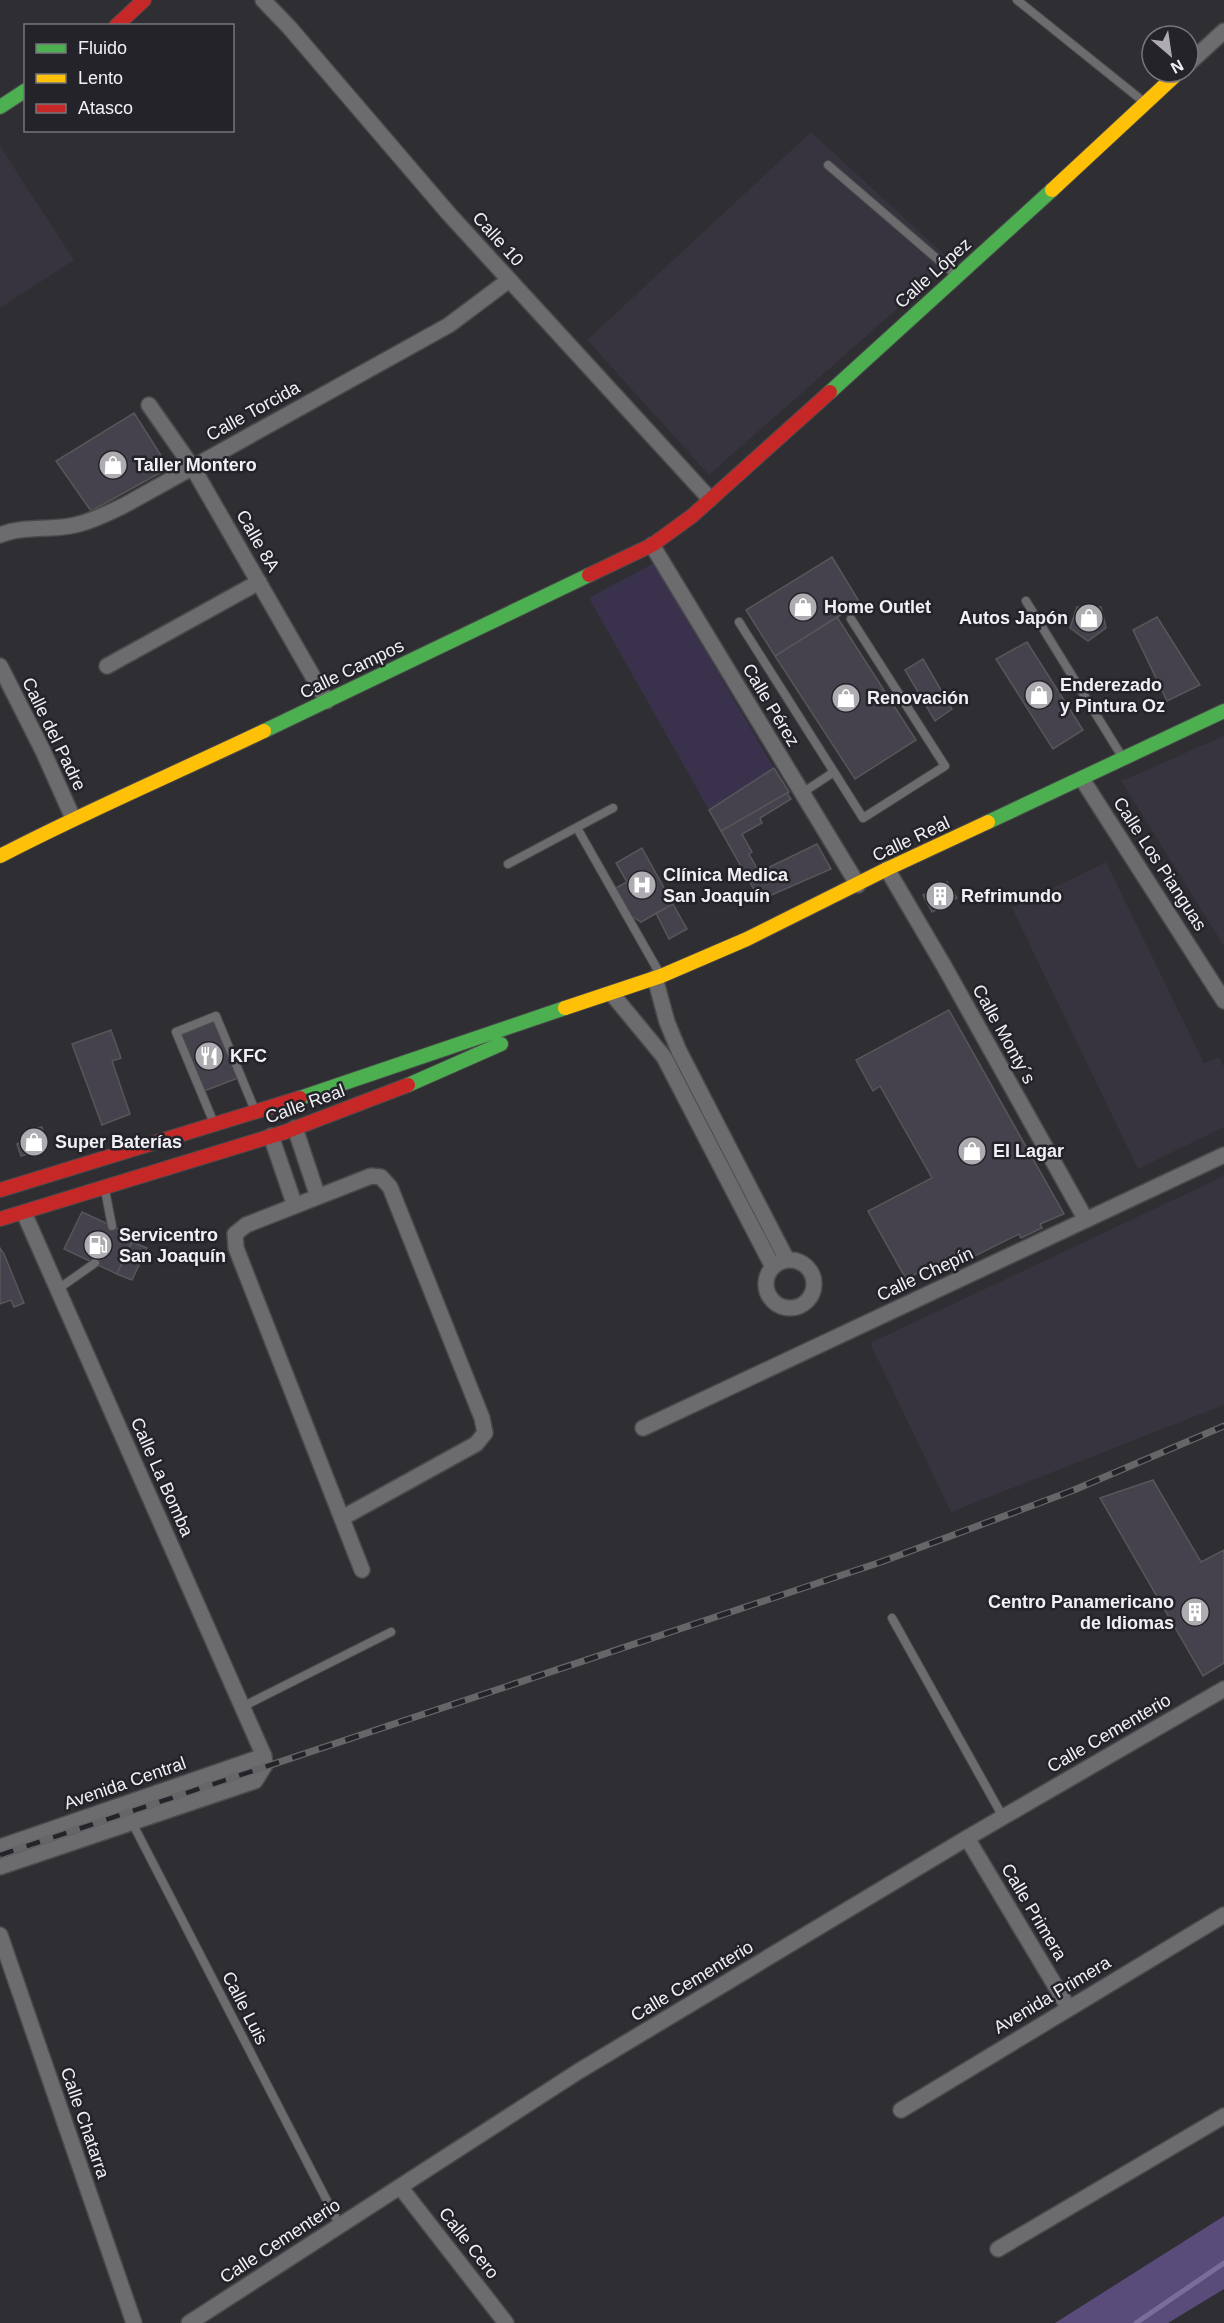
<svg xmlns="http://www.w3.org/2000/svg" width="1224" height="2323" font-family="Helvetica,sans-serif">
<rect width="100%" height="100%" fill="#2f2e32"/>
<path fill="#37333f" d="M811,132L951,261L709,475L587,340Z
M0,146L74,260L0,308Z
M1224,736V946L1121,781Z
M1106,862L1204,1063L1219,1057L1224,1067V1127L1138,1169L1012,908Z
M1224,1176V1405L951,1512L870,1343Z"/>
<path fill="#3a324c" d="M654,563L774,768L709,810L589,598Z"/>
<path fill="#5a4c7a" d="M1224,2216V2289L1168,2323H1055Z"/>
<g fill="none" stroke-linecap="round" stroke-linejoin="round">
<path stroke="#7b6c9e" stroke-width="5" d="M1136,2323L1224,2263"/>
</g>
<path fill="#46424d" stroke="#575659" stroke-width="1.5" d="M134,413L169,468L91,511L56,461Z
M832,557L860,603L775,656L746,610Z
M1077,607H1101L1106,628L1088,641L1070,628Z
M837,617L916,740L855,779L775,656Z
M1157,617L1200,685L1167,701L1133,630Z
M1027,642L1083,730L1053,749L996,659Z
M923,659L952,709L935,721L905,670Z
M774,768L789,792L721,831L709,810Z
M787,793L791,799L760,818L762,823L742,834L752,852L749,854L759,872L817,844L831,869L760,900L721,831Z
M642,848L673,904L641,922L629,914L614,889L627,882L616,863Z
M947,882L957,898L932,912L923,895Z
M673,904L687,929L669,939L656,913Z
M949,1010L1064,1214L1040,1224L1042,1228L1021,1238L1019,1234L971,1258L960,1251L906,1279L868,1211L932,1178L880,1086L873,1091L856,1060Z
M214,1021L238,1078L204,1091L181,1035Z
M111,1030L121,1058L112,1061L130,1114L102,1125L72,1044Z
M42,1127L47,1148L21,1156L17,1144L27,1140L25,1131Z
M82,1212L134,1236L117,1274L64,1249Z
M132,1242L147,1248L132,1280L117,1274Z
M0,1248L4,1254L24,1303L14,1307L11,1300L0,1304Z
M1153,1480L1201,1562L1224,1550V1663L1203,1676L1100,1498Z"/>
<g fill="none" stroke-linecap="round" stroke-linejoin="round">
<g stroke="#4a4a4c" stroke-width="10">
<path id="lane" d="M1017,0L1144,102
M828,165L957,276
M1026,601L1121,755
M739,622L834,772
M802,793L834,772L863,818L945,766L851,619
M577,828L660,974
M508,864L613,808
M213,1121L176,1032L216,1016L254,1108
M105,1190L112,1226
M58,1289L95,1263
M892,1618L1003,1817
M242,1707L391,1632
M123,1805L340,2226"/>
</g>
<g stroke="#4a4a4c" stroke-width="18">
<path id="street" d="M263,0L289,27L449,214L710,499
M1188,64L1224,31
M149,405L193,468L327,701
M0,535C22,526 47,530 70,526C88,523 106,514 123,506L449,325L509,280
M652,545L858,885
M0,666L43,751L73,818
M107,666L259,582
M1082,779L1224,1001
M887,869L944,966L1086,1220
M655,978L667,1022L679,1051L787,1260
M612,994L664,1057L773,1267
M295,1128L318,1197
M271,1136L295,1206
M766 1284a24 24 0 1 1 48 0a24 24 0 1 1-48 0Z
M643,1428L1224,1155
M342,1518L476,1444L485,1433L482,1418L390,1187L381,1177L371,1176L246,1225L235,1234L236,1248L362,1570
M967,1838L1068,2007
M0,1847L264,1756
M0,1867L255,1781L265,1765L264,1756L24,1213
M0,1935L134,2323
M901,2110L1224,1915
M401,2188L506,2323
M998,2249L1224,2116
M189,2323L579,2071L967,1838L1224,1689"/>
</g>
<g stroke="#4a4a4c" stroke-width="16">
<path id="fast" d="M0,107L26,90
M830,392L1052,190
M264,731L589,575
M988,822L1224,711
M408,1085L501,1044
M300,1098L565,1008"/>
</g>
<g stroke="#4a4a4c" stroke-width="16">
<path id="slow" d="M1052,190L1179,72
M0,856C86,811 176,773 264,731
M565,1008L661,976L747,939L887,869L988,822"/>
</g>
<g stroke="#4a4a4c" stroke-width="16">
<path id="jam" d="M116,26L144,0
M589,575L652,545L692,516L830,392
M0,1190L300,1098
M0,1219L285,1132L408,1085"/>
</g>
<use href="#lane" stroke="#6c6b6e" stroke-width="8"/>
<use href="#street" stroke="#6c6b6e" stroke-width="15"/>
<use href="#fast" stroke="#4caf50" stroke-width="14"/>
<use href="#slow" stroke="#ffc107" stroke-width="14"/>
<use href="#jam" stroke="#c62828" stroke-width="14"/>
<g stroke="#666568" stroke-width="7">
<path id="rail" d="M0,1855L881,1562L1074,1490L1224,1426"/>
</g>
<use href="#rail" stroke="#24232a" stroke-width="4.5" stroke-dasharray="14" stroke-linecap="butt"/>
</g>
<defs>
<g id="shop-disc" transform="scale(1.5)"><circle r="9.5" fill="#aeacb1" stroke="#24232a"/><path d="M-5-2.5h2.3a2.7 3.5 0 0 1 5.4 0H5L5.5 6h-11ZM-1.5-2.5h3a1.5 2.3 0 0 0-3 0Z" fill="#fff"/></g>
<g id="hospital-disc" transform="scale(1.5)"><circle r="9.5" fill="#aeacb1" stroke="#24232a"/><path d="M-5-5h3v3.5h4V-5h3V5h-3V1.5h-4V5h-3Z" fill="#fff"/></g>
<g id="building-disc" transform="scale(1.5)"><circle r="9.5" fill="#aeacb1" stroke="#24232a"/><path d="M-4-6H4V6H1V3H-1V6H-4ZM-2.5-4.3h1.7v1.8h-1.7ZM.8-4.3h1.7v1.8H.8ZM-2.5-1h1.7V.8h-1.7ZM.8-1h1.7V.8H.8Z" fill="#fff"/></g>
<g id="restaurant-disc" transform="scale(1.5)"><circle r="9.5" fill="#aeacb1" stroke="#24232a"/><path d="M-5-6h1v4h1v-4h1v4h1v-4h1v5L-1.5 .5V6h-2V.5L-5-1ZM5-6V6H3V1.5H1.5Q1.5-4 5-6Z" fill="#fff"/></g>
<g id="fuel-disc" transform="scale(1.5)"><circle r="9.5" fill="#aeacb1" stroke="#24232a"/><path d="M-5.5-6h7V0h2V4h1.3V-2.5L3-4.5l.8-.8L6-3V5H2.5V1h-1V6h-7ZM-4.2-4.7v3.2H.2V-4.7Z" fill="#fff"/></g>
</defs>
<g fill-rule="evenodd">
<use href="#shop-disc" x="113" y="465"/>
<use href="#shop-disc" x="803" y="607"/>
<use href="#shop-disc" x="1089" y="618"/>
<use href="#shop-disc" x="1039" y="695"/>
<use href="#shop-disc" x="846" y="698"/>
<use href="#hospital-disc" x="642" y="885"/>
<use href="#building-disc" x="940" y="896"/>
<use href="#restaurant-disc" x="209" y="1056"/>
<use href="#shop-disc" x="34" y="1142"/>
<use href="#shop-disc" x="972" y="1151"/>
<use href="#fuel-disc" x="98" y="1245"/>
<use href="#building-disc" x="1195" y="1612"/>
</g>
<g text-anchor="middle" stroke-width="5" stroke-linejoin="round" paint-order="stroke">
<g font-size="18" fill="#f2f0f5" stroke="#24232a">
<text transform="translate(498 239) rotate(48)" y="6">Calle 10</text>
<text transform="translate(933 273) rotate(-42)" y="6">Calle López</text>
<text transform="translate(253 411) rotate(-29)" y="6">Calle Torcida</text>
<text transform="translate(258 541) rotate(60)" y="6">Calle 8A</text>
<text transform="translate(352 669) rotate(-26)" y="6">Calle Campos</text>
<text transform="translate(771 705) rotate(59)" y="6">Calle Pérez</text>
<text transform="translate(54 734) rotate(64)" y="6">Calle del Padre</text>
<text transform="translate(911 839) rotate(-25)" y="6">Calle Real</text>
<text transform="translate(1160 864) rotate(57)" y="6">Calle Los Pianguas</text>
<text transform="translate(1004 1034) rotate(61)" y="6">Calle Monty´s</text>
<text transform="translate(305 1104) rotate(-20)" y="6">Calle Real</text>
<text transform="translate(925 1274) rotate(-25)" y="6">Calle Chepín</text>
<text transform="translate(162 1477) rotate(66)" y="6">Calle La Bomba</text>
<text transform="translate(1109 1733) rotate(-30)" y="6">Calle Cementerio</text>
<text transform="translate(125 1783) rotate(-19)" y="6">Avenida Central</text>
<text transform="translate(1034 1912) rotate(59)" y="6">Calle Primera</text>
<text transform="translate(692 1981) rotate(-31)" y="6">Calle Cementerio</text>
<text transform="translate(1052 1995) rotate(-31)" y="6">Avenida Primera</text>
<text transform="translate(245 2008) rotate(63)" y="6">Calle Luis</text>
<text transform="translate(85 2123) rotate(71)" y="6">Calle Chatarra</text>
<text transform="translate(280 2241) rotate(-33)" y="6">Calle Cementerio</text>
<text transform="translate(469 2243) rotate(52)" y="6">Calle Cero</text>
</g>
<g font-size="18" font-weight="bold" fill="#f2f0f5" stroke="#24232a" text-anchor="start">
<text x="134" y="471">Taller Montero</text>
<text x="824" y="613">Home Outlet</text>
<text x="1068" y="624" text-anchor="end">Autos Japón</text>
<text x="1060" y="691">Enderezado<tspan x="1060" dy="21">y Pintura Oz</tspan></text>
<text x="867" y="704">Renovación</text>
<text x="663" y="881">Clínica Medica<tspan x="663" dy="21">San Joaquín</tspan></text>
<text x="961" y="902">Refrimundo</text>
<text x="230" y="1062">KFC</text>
<text x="55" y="1148">Super Baterías</text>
<text x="993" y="1157">El Lagar</text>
<text x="119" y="1241">Servicentro<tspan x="119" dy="21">San Joaquín</tspan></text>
<text x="1174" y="1608" text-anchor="end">Centro Panamericano<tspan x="1174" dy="21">de Idiomas</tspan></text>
</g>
</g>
<rect x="24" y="24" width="210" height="108" fill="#24232a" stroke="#76757b" stroke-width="1.5"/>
<rect x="36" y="44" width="30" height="9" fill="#4caf50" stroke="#76757b" stroke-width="1.5"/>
<text x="78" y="54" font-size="18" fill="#f2f0f5">Fluido</text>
<rect x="36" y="74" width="30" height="9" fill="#ffc107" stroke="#76757b" stroke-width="1.5"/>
<text x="78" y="84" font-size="18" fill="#f2f0f5">Lento</text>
<rect x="36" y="104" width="30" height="9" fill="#c62828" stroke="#76757b" stroke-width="1.5"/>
<text x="78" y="114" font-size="18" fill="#f2f0f5">Atasco</text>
<g transform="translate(1170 54) rotate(151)"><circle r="28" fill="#24232a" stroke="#76757b" stroke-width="1.5"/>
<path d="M0-4.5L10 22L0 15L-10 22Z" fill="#aeacb1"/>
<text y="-9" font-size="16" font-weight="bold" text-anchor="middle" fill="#f2f0f5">N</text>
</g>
</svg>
